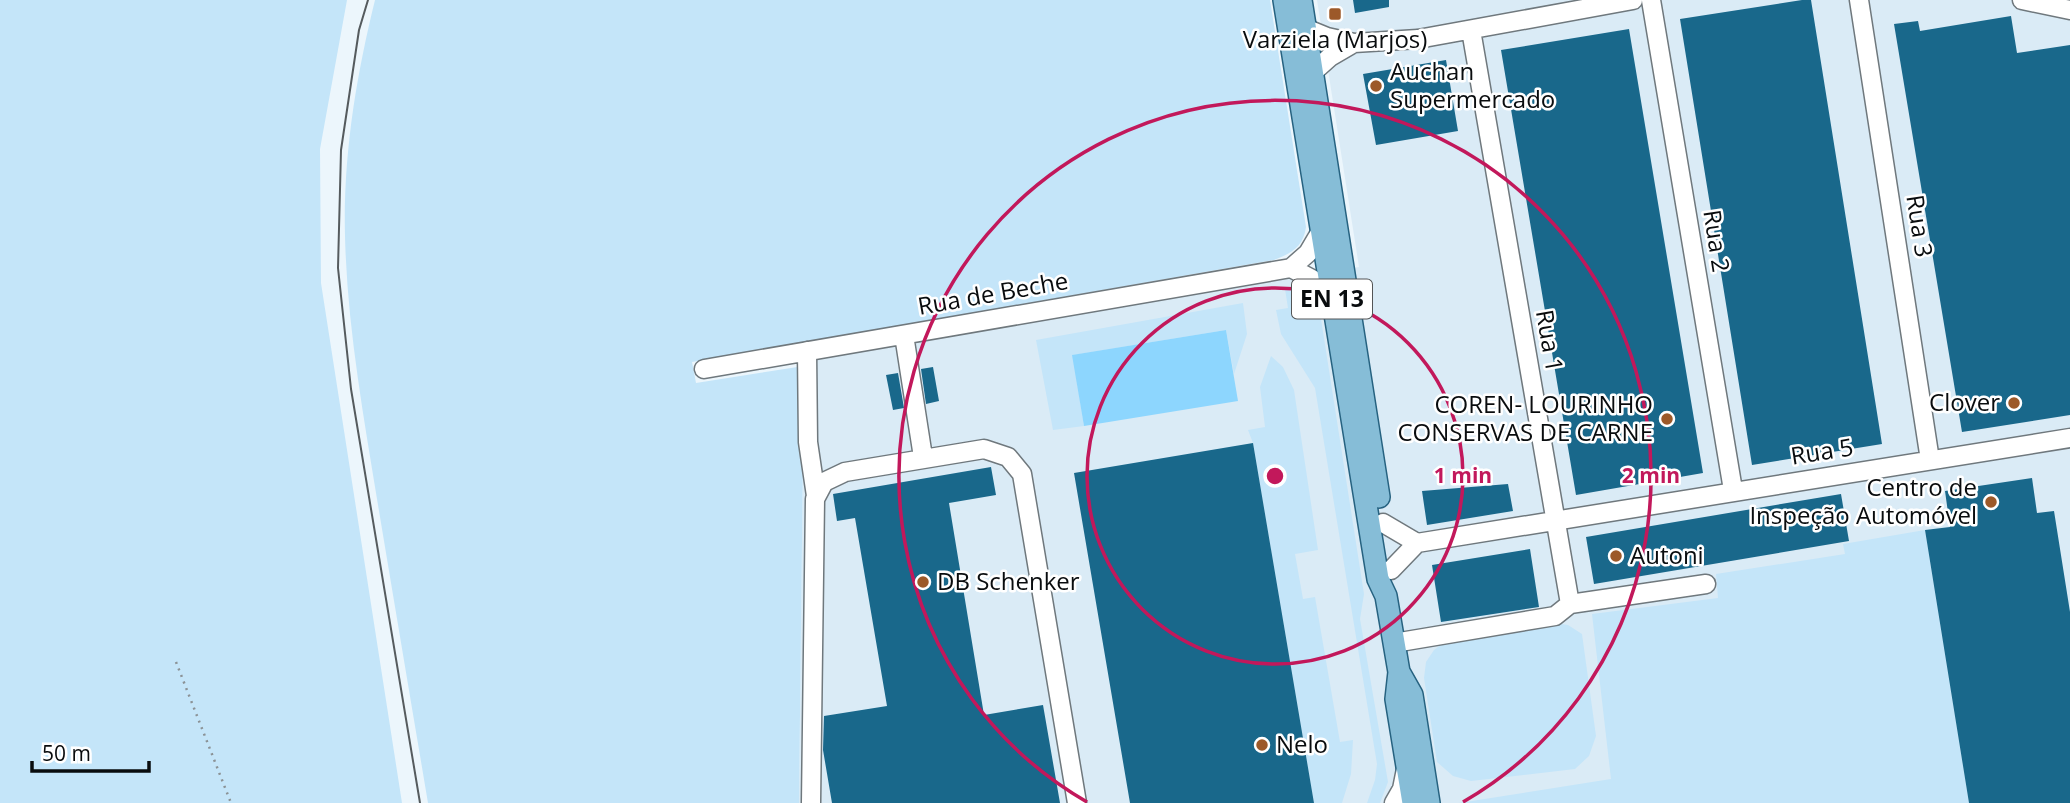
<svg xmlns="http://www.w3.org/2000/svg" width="2070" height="803" font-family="'Open Sans',sans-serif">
<rect width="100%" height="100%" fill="#ecf6fc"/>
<path fill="#daebf6" d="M1317,0H2070V803H799L804,359L1359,267Z"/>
<path fill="#c4e5f9" d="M0,0H347L320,149L321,283L402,803H0Z
M375,0H1270L1306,227C1303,247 1292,253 1274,260L692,362L696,383L804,366L799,803H428C411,702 394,601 377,499C363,413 347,324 345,236C343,156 356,77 375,0Z
M1297,288L1314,301L1321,319L1364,594L1360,619L1388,782L1380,803H1367L1375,780L1377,764L1315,388L1281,334L1276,310L1288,308L1285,289Z
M1243,303L1247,334L1234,374L1226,330L1073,355L1084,426L1053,430L1036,340Z
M1271,356L1283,367L1294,390L1318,550L1295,554L1303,599L1315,597L1340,742L1353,740L1351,774L1342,803H1314L1253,443L1248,430L1265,427L1260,387Z
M1925,530L1969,803H1459L1611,779L1592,614L1718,598L1716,574L1845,554L1843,544Z
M1555,623L1568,625L1582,634L1596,736L1589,756L1575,769L1471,781L1453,776L1437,762L1424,678L1426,662L1434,650L1446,641Z"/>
<path fill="#8dd6fe" d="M1226,330L1238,401L1084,426L1072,355Z"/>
<path fill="#19688b" d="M1353,0H1389V7L1355,13Z
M1802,0H1811L1882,444L1752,465L1680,19Z
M2011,16L2017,53L2070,45V415L1962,432L1894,24L1918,21L1920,31Z
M1629,29L1703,473L1576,495L1501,50Z
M1446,60L1458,131L1376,145L1363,74Z
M933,367L939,401L926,404L921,369Z
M898,373L904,408L893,410L886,375Z
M1253,443L1314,803H1130L1074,473Z
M991,467L996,495L949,503L984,715L1043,705L1060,803H832L823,750L824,716L887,706L855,518L837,521L833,494Z
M2032,478L2037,513L2054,511L2070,612V803H1969L1925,530L1950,527L1945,491Z
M1508,484L1513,511L1427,525L1422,491Z
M1841,494L1849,541L1594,584L1586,537Z
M1530,549L1539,607L1441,622L1432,565Z"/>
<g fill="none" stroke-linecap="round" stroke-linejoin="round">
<g stroke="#6f787d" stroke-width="21">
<path id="minor" d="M1651,0L1733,490
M1859,0L1930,460
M2022,0L2070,10
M1305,28L1327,37L1354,43L1418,39L1633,0
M1311,74L1330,57L1354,43
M1291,268L1312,279L1331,294
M904,335L923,457
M807,351L808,442L816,496
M704,369L1291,268L1308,253L1321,231
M1383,523L1417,543
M1391,570L1417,543L2070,438
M1570,604L1706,584
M1394,643L1555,616L1570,604L1471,30
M811,803L815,499L824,482L845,472L984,449L1008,457L1022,474L1077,803
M1394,803L1402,789L1406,769"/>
</g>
<g stroke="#266280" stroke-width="24">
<path id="major" d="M1284,0L1378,579L1386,596L1399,672L1396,699L1413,803
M1301,0L1379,497
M1399,672L1412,695L1429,803"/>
</g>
<path stroke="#8b9296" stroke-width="2.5" stroke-dasharray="2 5" stroke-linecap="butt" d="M176,662L231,803"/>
<use href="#minor" stroke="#fff" stroke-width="18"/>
<use href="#major" stroke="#86bdd7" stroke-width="21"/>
<path stroke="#555b5e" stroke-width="2" d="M368,0L359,30L341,150L338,268L351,389L420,803"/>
</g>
<g fill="none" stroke="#c2185b" stroke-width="3.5">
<circle cx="1275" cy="476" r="188"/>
<path d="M1087 802A376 376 0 1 1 1463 802"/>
</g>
<g fill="#9c5929" stroke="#fff" stroke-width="2.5">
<rect x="1328" y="7" width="14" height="14" rx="3.5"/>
<circle cx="1376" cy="86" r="7"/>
<circle cx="2014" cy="403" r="7"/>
<circle cx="1667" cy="419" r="7"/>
<circle cx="1991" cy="502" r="7"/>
<circle cx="1616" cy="556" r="7"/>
<circle cx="923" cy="582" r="7"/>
<circle cx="1262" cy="745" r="7"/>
</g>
<g text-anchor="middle" stroke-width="5" stroke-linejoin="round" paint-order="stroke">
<rect fill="#fff" stroke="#535556" stroke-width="2" x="1292" y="279.5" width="80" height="39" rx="5"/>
<g font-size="23" font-weight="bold" fill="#090c0e">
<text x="1332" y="307">EN 13</text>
</g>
<g font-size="24" fill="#090c0e" stroke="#fff" text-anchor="start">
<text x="1335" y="48" text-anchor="middle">Varziela (Marjos)</text>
<text x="1390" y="80">Auchan<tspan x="1390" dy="28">Supermercado</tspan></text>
<text x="2000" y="411" text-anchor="end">Clover</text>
<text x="1653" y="413" text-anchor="end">COREN- LOURINHO<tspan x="1653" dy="28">CONSERVAS DE CARNE</tspan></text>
<text x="1977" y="496" text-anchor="end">Centro de<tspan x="1977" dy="28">Inspeção Automóvel</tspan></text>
<text x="1630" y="564">Autoni</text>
<text x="937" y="590">DB Schenker</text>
<text x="1276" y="753">Nelo</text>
</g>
<g font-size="24" fill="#090c0e" stroke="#fff">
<text transform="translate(1919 226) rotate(81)" y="8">Rua 3</text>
<text transform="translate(1716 241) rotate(81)" y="8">Rua 2</text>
<text transform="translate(993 294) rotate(-10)" y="8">Rua de Beche</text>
<text transform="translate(1549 341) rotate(80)" y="8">Rua 1</text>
<text transform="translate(1822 452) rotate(-9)" y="8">Rua 5</text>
</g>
</g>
<circle cx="1275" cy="476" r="10" fill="#c2185b" stroke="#fff" stroke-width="3.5"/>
<g font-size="21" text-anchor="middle" font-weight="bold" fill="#c2185b" stroke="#fff" stroke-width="5" stroke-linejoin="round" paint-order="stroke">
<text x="1463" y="483">1 min</text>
<text x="1651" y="483">2 min</text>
</g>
<path d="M32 761v10h117v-10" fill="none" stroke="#090c0e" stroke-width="3.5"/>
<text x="42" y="761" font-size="21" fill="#090c0e" stroke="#ffffff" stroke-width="5" paint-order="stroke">50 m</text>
</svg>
